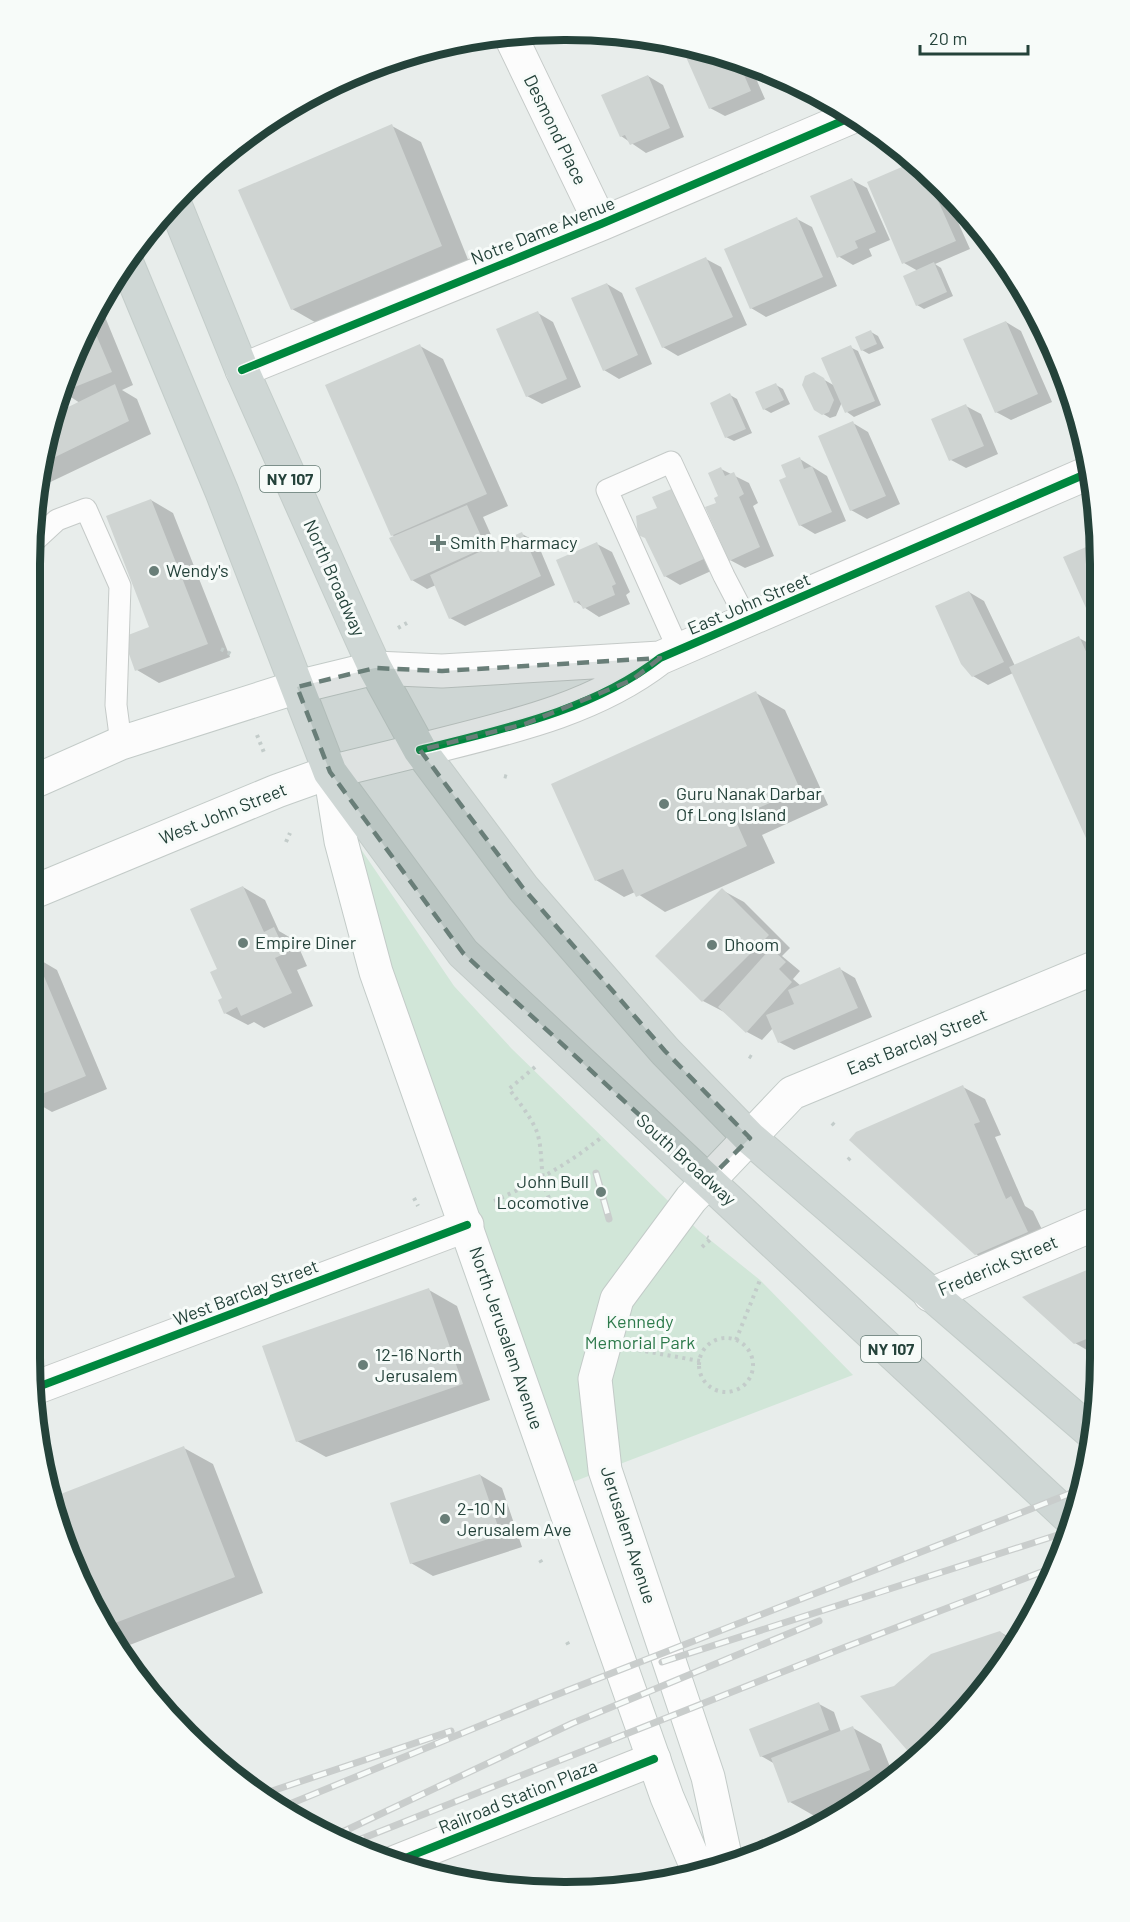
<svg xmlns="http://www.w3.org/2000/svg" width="1130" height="1922" font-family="Barlow,sans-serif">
<rect width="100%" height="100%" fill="#e8edeb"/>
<path fill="#d1e6d8" d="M354,839L454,986L512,1049L699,1231L760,1280L853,1375L565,1485L363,885Z"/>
<path fill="#0003" d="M690,46L750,65L765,99L725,116L710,108L684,49Z
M648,76L663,85L684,137L646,153L621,136Z
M392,126L421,142L469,262L320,325L292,309Z
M913,164L945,193L970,249L935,264L941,268L953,296L924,309L917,305L918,271L904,263L869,183Z
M852,180L867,188L890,240L869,249L872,256L853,265L838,256Z
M797,219L812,227L837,286L766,317L751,308Z
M706,259L721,267L747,325L678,356L663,347Z
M607,284L622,293L652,364L619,379L604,370Z
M101,307L133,385L122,390L137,399L151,434L40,487L54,416L80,403L60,390Z
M538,313L553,322L581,387L542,404L527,396Z
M1006,322L1021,331L1052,402L1011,420L996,412Z
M871,332L878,336L884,348L869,354L862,350Z
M420,346L443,359L508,506L483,517L496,546L522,534L537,542L555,585L465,626L450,618L436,585L427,589L412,580L396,537L392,535Z
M850,347L858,351L881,405L854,417L847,412L842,402L836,416L830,418L815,409L814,374L835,386Z
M776,385L783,389L790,404L771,413L764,409Z
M730,395L737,399L752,433L734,441L726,437Z
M966,406L981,414L998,454L966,468L951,460Z
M853,423L868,432L900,504L867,519L851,510Z
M800,459L827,476L846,521L815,534L800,525L788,478Z
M721,469L749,483L758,503L753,506L774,556L745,568L730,560L720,497Z
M151,500L173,513L230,657L159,683L137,670L151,628Z
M638,517L720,567L680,585L665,576Z
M597,544L612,552L630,592L626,595L630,604L599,617L576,602Z
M1092,545L1099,549V614L1087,607Z
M969,592L984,601L1015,666L1079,638L1099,649V863L1013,673L988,685L973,676Z
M756,693L785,710L828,805L762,835L775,863L665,912L635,892L624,897L596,880Z
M243,887L265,900L279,931L296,941L307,966L297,970L313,1006L264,1028L254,1022L248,1025L225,1013L219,970Z
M722,890L744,902L790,948L782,956L800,971L793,979L801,986L840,969L855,978L872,1017L794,1050L779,1042L773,1028L762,1040L747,1032L726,1013L703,1001L657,956Z
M35,957L57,970L107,1089L52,1112L30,1099L31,959Z
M963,1087L985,1099L1001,1135L995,1137L1025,1206L1033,1211L1049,1244L998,1267L976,1254Z
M1099,1266V1355L1097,1356L1075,1343Z
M429,1290L457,1306L490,1400L326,1457L297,1441Z
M184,1448L213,1464L263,1593L122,1648L58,1529Z
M480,1475L502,1488L522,1547L433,1576L411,1563Z
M1000,1632L1016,1641L1010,1655L914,1756L863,1696L894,1687Z
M819,1704L834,1712L841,1732L853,1728L881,1744L894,1777L818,1818L790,1802L775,1764L761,1756Z"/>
<path fill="#cfd4d2" d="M688,46L738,61L751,91L709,109L682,48Z
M648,75L670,128L630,145L625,135L620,137L601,95Z
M392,124L442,246L291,310L238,190Z
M911,163L928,178L956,241L902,264L867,182Z
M852,178L876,232L855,241L858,248L837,258L810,196Z
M797,217L823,277L750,309L724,249Z
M706,257L733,317L662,348L635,288Z
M934,262L947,292L916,306L903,276Z
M607,283L638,355L603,371L571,298Z
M538,311L567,379L526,397L496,329Z
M1006,321L1038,394L995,413L963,339Z
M92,325L112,372L60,393L59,391Z
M871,330L877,344L861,351L855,337Z
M420,344L487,494L391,536L325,385Z
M851,345L875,401L845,413L821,358Z
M814,372L824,378L834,400L829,412L822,415L814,410L802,385L805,376Z
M776,383L784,400L763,410L755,392Z
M115,384L129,421L45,462L54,414Z
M730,393L746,429L725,438L710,403Z
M966,404L984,446L949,461L931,419Z
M853,421L886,496L850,511L818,436Z
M800,457L804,469L812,466L832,512L799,526L779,480L786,477L781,465Z
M721,467L725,476L734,472L744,494L739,497L760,547L729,561L705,507L716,503L714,498L718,496L708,473Z
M674,488L706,558L664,577L645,538L638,535L636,516L657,508L652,497Z
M151,499L208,644L135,671L123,637L149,627L106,516Z
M467,505L486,547L411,581L389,538Z
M522,532L541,576L449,619L430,575Z
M597,542L616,584L612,586L615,595L583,609L579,601L574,603L556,560Z
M1093,544L1099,558V602L1086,608L1063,557Z
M969,591L1004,662L972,677L961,664L935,606Z
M1079,636L1099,680V867L1009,667Z
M756,691L800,789L735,819L747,846L636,897L623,869L595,881L551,784Z
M243,886L264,932L274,927L286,953L275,958L292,993L241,1016L237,1007L224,1014L218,1000L222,998L210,972L217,969L190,909Z
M722,888L769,935L702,1002L655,956Z
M771,948L786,962L779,969L792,982L746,1033L718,1007Z
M35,955L86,1076L30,1099L31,957Z
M840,967L858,1008L778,1043L766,1015L794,1004L788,990Z
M963,1085L980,1122L974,1124L1006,1199L1011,1196L1028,1232L975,1255L849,1140L856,1132Z
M1099,1265V1334L1074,1344L1022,1297Z
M429,1288L463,1384L296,1442L262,1346Z
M184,1446L235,1577L110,1625L58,1529L53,1497Z
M480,1474L501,1535L410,1564L390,1503Z
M1000,1631L1014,1645L1010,1655L913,1757L860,1696L894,1686L931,1654Z
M819,1702L829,1730L760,1757L749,1729Z
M853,1726L870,1770L788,1803L771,1758Z"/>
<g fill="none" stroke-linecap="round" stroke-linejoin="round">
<g stroke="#c5cac8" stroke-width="23">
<path id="service" d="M31,544L57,520L86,509L120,586L116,705L121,743
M679,651L607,490L671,462L724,576L748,622"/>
</g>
<g stroke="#c5cac8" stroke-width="35">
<path id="minor" d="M510,35L601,224
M242,370L601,224L854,116
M375,668L442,671L660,658
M420,750C503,729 592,711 660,658L1088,473
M930,1295L1099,1222
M35,1388L467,1225
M393,1863L654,1759"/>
</g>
<g stroke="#c3cbc8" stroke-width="35">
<path id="secondary" d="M330,772L341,841L376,972L667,1797L698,1870
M31,783L121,743L297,687L375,668
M31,893L277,791L330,772L420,750
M727,1865L708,1777L605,1470L595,1379L617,1299L691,1199L792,1093L1099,966"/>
</g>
<g stroke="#c3ccc9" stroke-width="35">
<path id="primary" d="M174,202L242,370L360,635L375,668L420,750L523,888L665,1051L750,1138L1091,1432
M126,261L222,492L330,772L463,953L1073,1521"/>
</g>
<path stroke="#c3ccca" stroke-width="4" stroke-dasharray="3 4.5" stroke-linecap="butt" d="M398,628L407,623
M221,649L233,655
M257,735L265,755
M504,776L511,778
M286,842L290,833
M749,1056L754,1059
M535,1067L509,1089C519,1102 531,1117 537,1132C545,1157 537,1183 553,1204
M832,1123L835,1126
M848,1160L851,1157
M414,1198L418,1206
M494,1201C534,1183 569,1164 603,1136
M702,1247L711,1239L707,1237
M699 1365a27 27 0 1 1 54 0a27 27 0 1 1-54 0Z
M736,1340L760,1280
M638,1350L700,1361
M540,1560L543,1565
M567,1642L570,1648"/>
<use href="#service" stroke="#fcfcfc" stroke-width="21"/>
<use href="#minor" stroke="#fcfcfc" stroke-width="33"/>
<use href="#secondary" stroke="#fcfcfc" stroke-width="33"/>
<use href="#primary" stroke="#cfd7d5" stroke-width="33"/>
<g stroke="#c9cdcc" stroke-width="7">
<path id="rail" d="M596,1173L609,1219
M662,1662L1070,1531
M260,1795L451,1731
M280,1808L543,1700L1079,1490
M336,1835L573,1723L819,1621
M351,1843L843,1648L1052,1568"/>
</g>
<use href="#rail" stroke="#f7fbf9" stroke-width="4.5" stroke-dasharray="14" stroke-linecap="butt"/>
<g stroke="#f7fbf9" stroke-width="11">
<path id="cycleway" d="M242,370L601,224L854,116
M420,750C503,729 592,711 660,658L1088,473
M35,1388L467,1225
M393,1863L654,1759"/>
</g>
<use href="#cycleway" stroke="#00873e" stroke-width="8"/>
</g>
<path fill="#697e78" fill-opacity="0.2" stroke="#697e78" stroke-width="4.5" stroke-dasharray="12 8" stroke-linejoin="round" d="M660,658L632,680L525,724L420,750L523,888L665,1051L750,1138L709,1179L463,953L330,772L297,687L375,668L442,671Z"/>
<g fill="#697e78" stroke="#f7fbf9" stroke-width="2">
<path d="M435 534h6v6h6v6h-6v6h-6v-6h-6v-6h6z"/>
<circle cx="154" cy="571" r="6"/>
<circle cx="664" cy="804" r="6"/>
<circle cx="243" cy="943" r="6"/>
<circle cx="712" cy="945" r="6"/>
<circle cx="601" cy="1192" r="6"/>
<circle cx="363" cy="1365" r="6"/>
<circle cx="445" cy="1519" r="6"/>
</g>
<g text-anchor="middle" stroke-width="6" stroke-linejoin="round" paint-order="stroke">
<g fill="#f7fbf9" stroke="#637a73" stroke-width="1.5">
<rect x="260" y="466" width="60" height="26" rx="4.5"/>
<rect x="861" y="1336" width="60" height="26" rx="4.5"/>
</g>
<g font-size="16" font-weight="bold" fill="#24423a">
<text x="290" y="485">NY 107</text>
<text x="891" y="1355">NY 107</text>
</g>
<g font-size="18" fill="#24423a" stroke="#f7fbf9">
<text transform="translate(555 130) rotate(64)" y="6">Desmond Place</text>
<text transform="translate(543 231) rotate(-22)" y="6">Notre Dame Avenue</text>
<text transform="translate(334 578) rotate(66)" y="6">North Broadway</text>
<text transform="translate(749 604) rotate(-23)" y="6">East John Street</text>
<text transform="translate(223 814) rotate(-22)" y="6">West John Street</text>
<text transform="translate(917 1042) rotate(-22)" y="6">East Barclay Street</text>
<text transform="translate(686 1160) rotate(42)" y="6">South Broadway</text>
<text transform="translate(998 1266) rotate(-23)" y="6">Frederick Street</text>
<text transform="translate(246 1293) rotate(-21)" y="6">West Barclay Street</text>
<text transform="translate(506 1338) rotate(71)" y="6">North Jerusalem Avenue</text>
<text transform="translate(628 1535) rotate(72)" y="6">Jerusalem Avenue</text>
<text transform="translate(518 1797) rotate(-22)" y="6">Railroad Station Plaza</text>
</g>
<g font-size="18" fill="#24423a" stroke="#f7fbf9" text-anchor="start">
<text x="450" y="549">Smith Pharmacy</text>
<text x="166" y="577">Wendy's</text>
<text x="676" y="800">Guru Nanak Darbar<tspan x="676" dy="21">Of Long Island</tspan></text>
<text x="255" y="949">Empire Diner</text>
<text x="724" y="951">Dhoom</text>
<text x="589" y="1188" text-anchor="end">John Bull<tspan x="589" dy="21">Locomotive</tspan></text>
<text x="375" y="1361">12-16 North<tspan x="375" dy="21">Jerusalem</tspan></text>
<text x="457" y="1515">2-10 N<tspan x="457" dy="21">Jerusalem Ave</tspan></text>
</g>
<g font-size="18" fill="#2d7a4b" stroke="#f7fbf9">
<text x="640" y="1328">Kennedy<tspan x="640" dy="21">Memorial Park</tspan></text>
</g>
</g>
<path d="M0 0H1130V1922H0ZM564 40H566A524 524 0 0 1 1090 564V1358A524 524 0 0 1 566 1882H564A524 524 0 0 1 40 1358V564A524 524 0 0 1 564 40Z" fill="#f7fbf9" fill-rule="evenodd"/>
<path fill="none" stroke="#24423a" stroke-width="8" d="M564 40H566A524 524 0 0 1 1090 564V1358A524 524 0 0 1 566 1882H564A524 524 0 0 1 40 1358V564A524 524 0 0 1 564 40Z"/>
<path d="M920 45v9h108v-9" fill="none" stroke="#24423a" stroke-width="3"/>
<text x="929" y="45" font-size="18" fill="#24423a" stroke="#f7fbf9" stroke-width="4.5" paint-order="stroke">20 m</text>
</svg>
